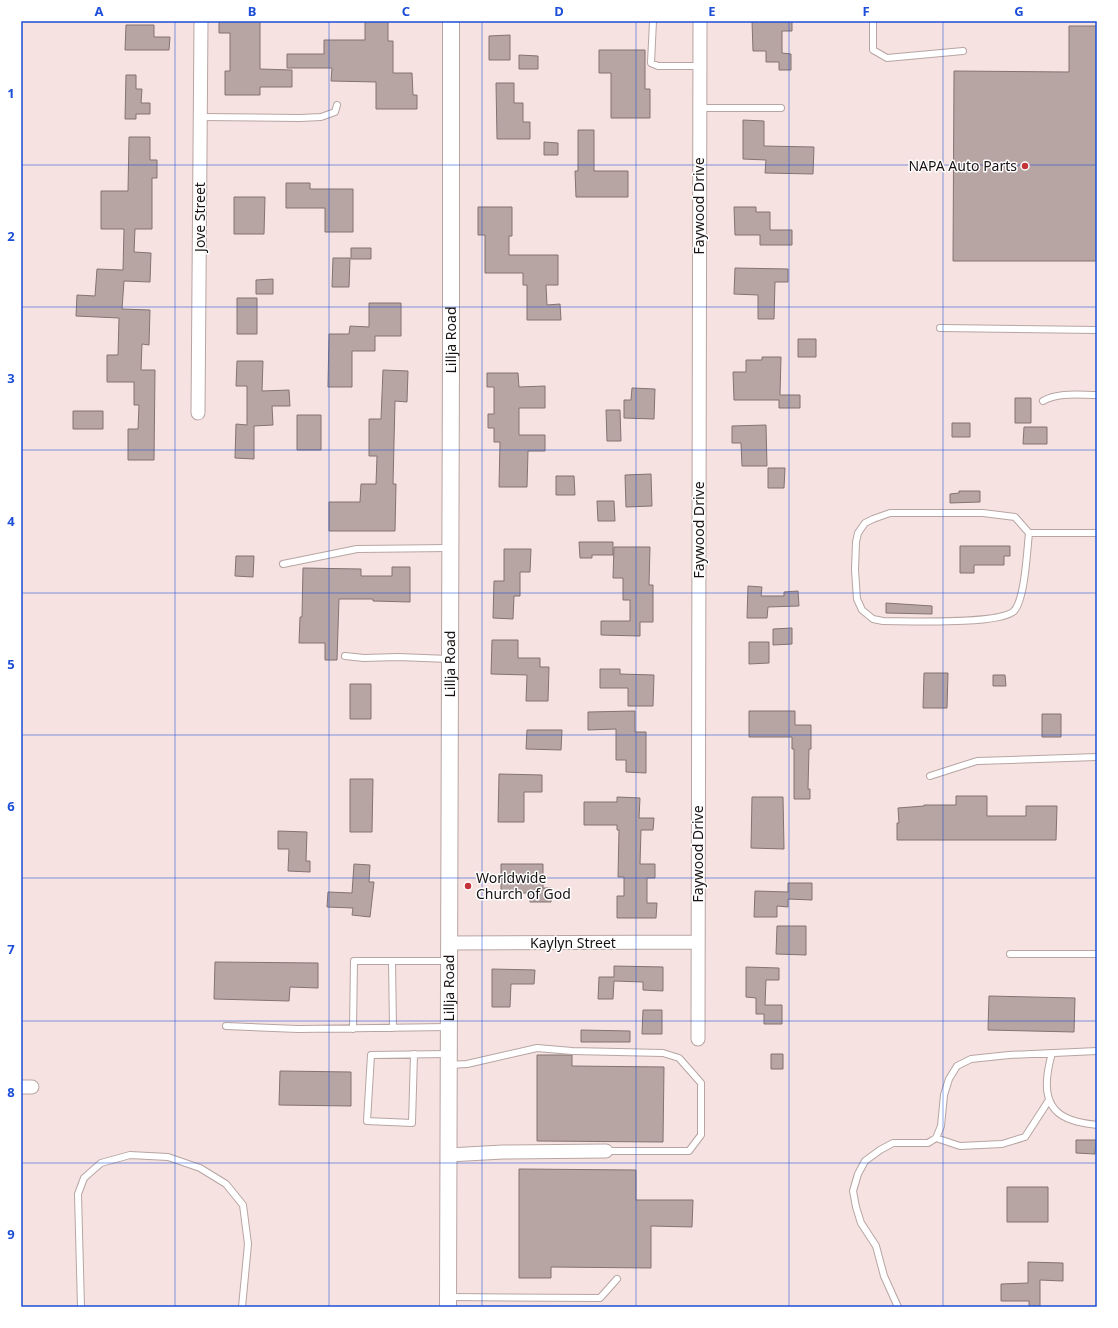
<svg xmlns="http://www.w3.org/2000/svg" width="1118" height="1328" font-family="'Noto Sans',sans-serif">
<rect width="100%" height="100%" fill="#f6e3e1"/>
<path fill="#b7a5a4" stroke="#837371" d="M219,21H260V69L292,70V87H260V95H225V71H230V33H219Z
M365,21H388V41H393V73H412L413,95H417V109H376V82L331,81L332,68H287V54H324V40H365Z
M752,21H792V31H782V53L791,54V70H779V62H766V51H753Z
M126,25H154V37H170L169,50H125Z
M1069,26H1097V261H953L954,71L1069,72Z
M510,35V60H489V36Z
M599,50H645V89H650V118H611V73H599Z
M519,55L538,56V69H519Z
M126,75H136V89H142L141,103H150V114H136V119H125Z
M496,83H514V103H523V122H530V139H497Z
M743,120L764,121V146L814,147L813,174L765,173L766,160L743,159Z
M578,130H594V171H628V197H576L575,171H578Z
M129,137H150V160H157V178H152V229H135L134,252L151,253L150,282L124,281L122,309L150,310L149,345L142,344L141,370H155L154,460H128V429H138L139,405H134V382H107V355H118L119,318L76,316L77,295L95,296L97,269L123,270L124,229H101V191H128Z
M544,142L558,143V155H544Z
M286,183H310V189H353V232H325V208H286Z
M234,197H265L264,234H234Z
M478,207H512V236H509V255H558V285H546L547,305L560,304L561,320H527V285H523V273H485V235H478Z
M734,207H756V212H770V230H792V245H760V235H735Z
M351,248H371V259H351Z
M333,258H350L349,287H332Z
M735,268L788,269V282H775L774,319H758V295L734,294Z
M273,279V294H256V280Z
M237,298H257V334H237Z
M369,303H401V336H375V351H352V387H328L329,334H349L350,326L369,327Z
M798,339H816V357H798Z
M762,357H781L780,395H800V408H779V400H734L733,372H746V360H762Z
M237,361H263L262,391L289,390L290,406H272L273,425L254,426V459L235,458L236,424L247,425V386H236Z
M383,370L408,371L407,402L395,401L393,484H396L395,531H329V502H360L361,484H376L377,456H369V419H381Z
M487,373H518L519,387L545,386V408H519V435H545V451H528L527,487H499L500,442H494V428H488V414H494V387H487Z
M632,388L655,389L654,419L624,418V400H631Z
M1015,398H1031V423H1015Z
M606,410H620L621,441H607Z
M73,411H103V429H73Z
M297,415H321V450H297Z
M952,423H970V437H952Z
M766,425L767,466H742L741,443H732V426Z
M1024,427H1047V444H1023Z
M768,468H785L784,488H768Z
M651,474L652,506L626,507L625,475Z
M556,476H574L575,495H556Z
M959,491H980V502L950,503V494L959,493Z
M597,501H614L615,521H598Z
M579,542H613V555H592V558H580Z
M960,546H1010V556H1004V565H974V573H960Z
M614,547H650L649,585H653V622H640V636L601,635V621H630V600H623V578H613Z
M504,549H531L530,572H520V596H514L513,619L493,618L494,581H504Z
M236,556H254L253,577L235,576Z
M392,567H410V602L373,601V599H339L337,660H325V643H299L300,617H302L303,568L361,569V576H392Z
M748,586L762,587L761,596H784V592L798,591L799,606L768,607L767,618H747Z
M886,603L932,606V614L886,613Z
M792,628V644L773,645V629Z
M492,640H518V658H540V667H549L548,701H526L527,675L491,674Z
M749,642H769V663L749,664Z
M600,669H620V674L654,675L653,706H628V688H600Z
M924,673H948L947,708H923Z
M993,675H1005L1006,686H993Z
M350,684H371V719H350Z
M635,711V732H646V773L626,772V760H616V729L588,730V712Z
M749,711H795V725H811V749H809L808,789H810V799H794V749H792V737H749Z
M1042,714H1061V737H1042Z
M527,730H562L561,750L526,749Z
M499,774L542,775V792H524V822H498Z
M350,779H373L372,832H350Z
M956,796H987V816H1026V806H1057L1056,840H897V823H899L898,808L924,806V805H956Z
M617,797L640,798L639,818H654L653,830H641L640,864H655V878H647V903H657L656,918H617V896H624V877H618L619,830H617V825H584V802H617Z
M752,797H783L784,849L751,848Z
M278,831L307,832L306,861H310V872L288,871L289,849H278Z
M354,864L370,865L369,882H374L370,917L352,915L353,908L327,907L328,892L352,893Z
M501,864H543V888H551V902H530V893H501Z
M788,883H812V900L788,899V907L777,906V917H754L755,891L788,892Z
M777,926H806V955L776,954Z
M215,962L318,963V988L290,987L289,1001L214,999Z
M614,966L663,967V991L643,990V982L614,981L613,999H598L599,977H614Z
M746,967L779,968V980H766L765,1005H782V1024H764V1014H756V998L746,997Z
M492,969L535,970L534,984H511L510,1007H492Z
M989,996L1075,998L1074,1032L988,1030Z
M643,1010H662V1034H642Z
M581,1030L630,1031V1042H581Z
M771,1054H783V1069H771Z
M537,1055H572V1066L664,1067L663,1142L537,1141Z
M280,1071L351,1072V1106L279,1105Z
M1076,1140H1096L1095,1154L1076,1153Z
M519,1169L636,1170V1200H693L692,1227L651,1226V1268L551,1267V1278H519Z
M1007,1187H1048V1222H1007Z
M1028,1262L1063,1263V1281L1040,1280V1306H1029V1301H1001V1284L1028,1283Z"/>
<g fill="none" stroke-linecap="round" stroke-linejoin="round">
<g stroke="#b7a5a3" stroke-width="8">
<path id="service" d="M653,21L651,63L658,66H700
M873,21V50L887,58L963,51
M700,108H781
M200,117L300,118L321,117L335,112L337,105
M940,328L1097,330
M1043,401C1058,392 1080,395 1097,395
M1029,533C1027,551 1025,599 1014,611C999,625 907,621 883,621L873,619L862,610L857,599L855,570L856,542L858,533L865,523L873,519L890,513H983L1015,517L1029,533H1097
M283,564L357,549L449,548
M345,656L364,658L398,657L449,659
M930,776L977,761L1097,757
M1010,954H1097
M226,1026L298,1029L449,1027
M393,1028L392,961H447
M353,1029L354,961H392
M1052,1053C1045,1078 1040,1110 1072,1120C1080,1123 1089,1124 1097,1125
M414,1054L412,1123L367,1121L371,1055L449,1054
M449,1065L467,1064L537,1048L572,1051L663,1053L679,1058L701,1083V1135L689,1151H606
M936,1138L960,1146L1002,1144L1025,1137L1049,1100
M450,1297L600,1298L617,1279
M81,1307L78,1194L84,1178L101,1163L130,1155L168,1157L200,1168L226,1184L243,1205L248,1244L242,1307
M898,1307L884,1276L876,1246L861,1223L856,1207L853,1191L858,1174L865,1161L880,1150L893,1143H928L936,1138L941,1126L944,1095L949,1079L957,1066L971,1059L1009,1055L1097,1051"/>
</g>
<g stroke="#b7a5a3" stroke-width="15">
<path id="minor" d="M198,413L201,21
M449,943L698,942
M698,1039L700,21
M21,1087H32
M448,1155L503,1152L606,1151"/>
</g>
<g stroke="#b7a5a3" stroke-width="18">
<g id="tertiary">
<path id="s1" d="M448,1307L451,351V21"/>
</g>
</g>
<use href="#service" stroke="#fff" stroke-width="6"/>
<use href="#minor" stroke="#fff" stroke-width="13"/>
<use href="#tertiary" stroke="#fff" stroke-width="16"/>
</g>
<path fill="none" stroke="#1d4ed8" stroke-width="1" stroke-opacity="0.55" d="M175,21V1307M329,21V1307M482,21V1307M636,21V1307M789,21V1307M943,21V1307M21,165H1097M21,307H1097M21,450H1097M21,593H1097M21,735H1097M21,878H1097M21,1021H1097M21,1163H1097"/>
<g fill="#c33339" stroke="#fff" stroke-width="1.5">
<circle cx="1025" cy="166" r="4"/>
<circle cx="468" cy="886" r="4"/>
</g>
<g text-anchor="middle" stroke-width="3" stroke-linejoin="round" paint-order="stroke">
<g font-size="14" fill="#191212" stroke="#fff" text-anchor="end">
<text x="1017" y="171">NAPA Auto Parts</text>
<text x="476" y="883" text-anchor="start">Worldwide<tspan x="476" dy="16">Church of God</tspan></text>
</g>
<g font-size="14" fill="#191212" stroke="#fff">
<text transform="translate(699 206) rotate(-90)" y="5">Faywood Drive</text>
<text transform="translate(200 217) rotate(-90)" y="5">Jove Street</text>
<text dy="5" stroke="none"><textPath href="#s1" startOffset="967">Lillja Road</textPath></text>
<text transform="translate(699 530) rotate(-90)" y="5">Faywood Drive</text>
<text dy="5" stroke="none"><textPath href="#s1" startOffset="643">Lillja Road</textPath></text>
<text transform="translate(698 854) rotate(-90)" y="5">Faywood Drive</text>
<text x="573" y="948">Kaylyn Street</text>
<text dy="5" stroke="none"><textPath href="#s1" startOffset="319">Lillja Road</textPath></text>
</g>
</g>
<rect width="1118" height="1328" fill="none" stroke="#ffffff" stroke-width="44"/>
<rect x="22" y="22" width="1074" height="1284" fill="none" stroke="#1d4ed8" stroke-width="1.5"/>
<g font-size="13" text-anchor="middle" font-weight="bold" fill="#1d4ed8">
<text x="99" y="16">A</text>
<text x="252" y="16">B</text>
<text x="406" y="16">C</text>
<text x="559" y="16">D</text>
<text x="712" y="16">E</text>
<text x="866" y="16">F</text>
<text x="1019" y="16">G</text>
<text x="11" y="98">1</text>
<text x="11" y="241">2</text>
<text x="11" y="383">3</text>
<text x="11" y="526">4</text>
<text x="11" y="669">5</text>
<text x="11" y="811">6</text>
<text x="11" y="954">7</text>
<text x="11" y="1097">8</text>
<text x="11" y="1239">9</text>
</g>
</svg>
